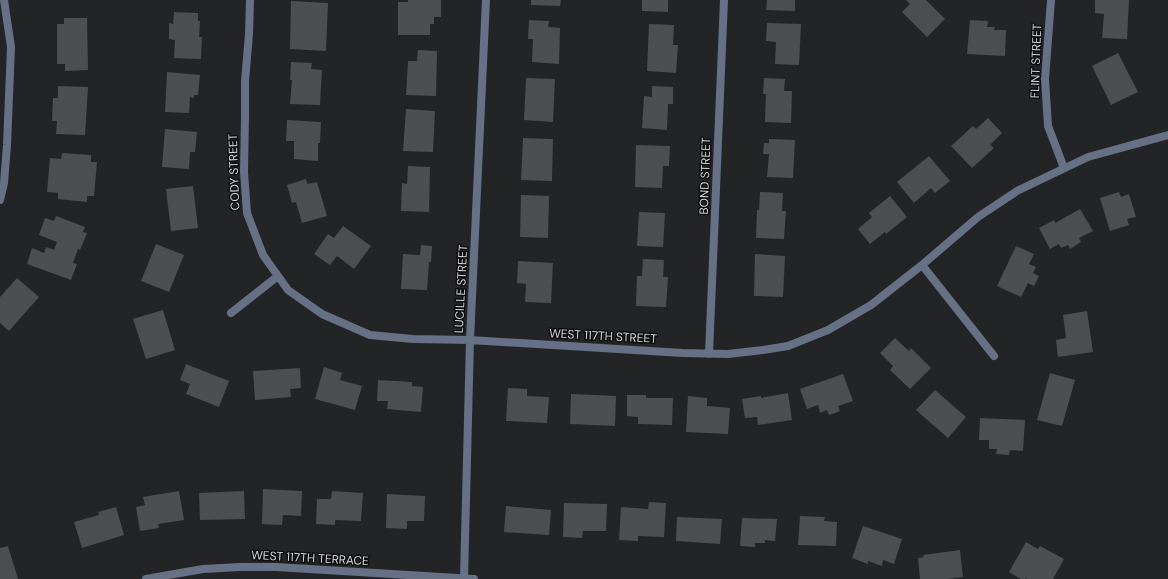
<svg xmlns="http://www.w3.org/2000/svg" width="1168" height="579" font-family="'DM Sans',sans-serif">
<rect width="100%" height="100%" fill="#222426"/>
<path fill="#4c4e51" d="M408,0H441V17H434V24H430V35H398V2H408Z
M531,0H561L560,6L531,5Z
M642,0H668V12L642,11Z
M767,0H795V11L766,10Z
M906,0H926L945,19L927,37L902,12L910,4Z
M1095,0H1129L1127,39L1102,38L1104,14L1095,13Z
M291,1L328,3L326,51L290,49Z
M174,12L198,13V21H200L199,37H202L201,59L174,58L175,40L169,39V23L173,24Z
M64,18H87L88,70L65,71V64H57V24H64Z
M529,20L549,21L548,27L560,28L559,64L532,62L533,39H528Z
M970,20L988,21L987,27H995L994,30H1006L1005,56L967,54Z
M767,23L801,24L799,65L775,64L776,42L766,41Z
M649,24L674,25L673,45H678L676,73L647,71Z
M418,50L437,51L436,96L406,95L408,61H417Z
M1118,53L1138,92L1111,105L1092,66Z
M291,62L312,63L311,69L322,70L320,105L290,104L292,80H290Z
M167,72L200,75L198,95H194V98L190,97L189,113L165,112Z
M526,78L555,79L553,122L524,120Z
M764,78L785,79L784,91H792L791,123L765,122L766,94H763Z
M58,86L88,87L85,135L56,134L57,121H52L53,98H58Z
M652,86L673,87V104H668L667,130L642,128L644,96L652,97Z
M406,109L435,111L433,152L403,151Z
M988,118L1002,133L990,145L994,148L972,168L951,146L973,126L976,129Z
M287,120L321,122L320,143H318V161L294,159V141H286Z
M165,129L197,132L195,152H190L189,169L162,167Z
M523,138L553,139L552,181L521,180Z
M769,139L795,140L793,178L767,177L769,154H763L764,143H769Z
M636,145L670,146L669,166H663L662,188L635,187Z
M62,153L91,155V162H97L94,196H87V202L58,199V193L47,192L50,158L61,159Z
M929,156L950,181L935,193L931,188L914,203L897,182Z
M408,166L430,167L429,212L401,211L402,183L407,184Z
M306,179L307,184L317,182L327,216L302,223L296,202L292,203L287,185Z
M193,186L198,228L171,231L166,189Z
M760,192L783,193L782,211H786L784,239L756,238L757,210H759Z
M1119,192L1121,197L1129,194L1136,217L1127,219L1129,225L1110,231L1100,198Z
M521,195L549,196L548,238L520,237Z
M890,196L907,217L886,234L885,232L870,244L858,229L872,217L869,213Z
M1080,209L1093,231L1079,238L1081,242L1070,249L1068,245L1061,248L1059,244L1050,249L1039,228L1054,220L1055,223Z
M639,212L665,213L663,247L637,246Z
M56,216L85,227L83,232L87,233L80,250L78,249L73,263L77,264L71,280L27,264L32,248L44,253L46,247L54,250L57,242L39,235L45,218L54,221Z
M343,226L371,246L354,269L337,256L330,265L314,254L328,234L334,238Z
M156,244L184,255L169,292L141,281Z
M421,245L432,246L431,262H429L427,290L401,289L403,254L420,255Z
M1016,246L1034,254L1029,264L1036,267L1033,273L1039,276L1034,286L1028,283L1021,297L997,286Z
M755,254L785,256L783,297L754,296Z
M643,259L664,260L663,277H668L666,307L636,306L637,276H642Z
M518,261L553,263L551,303L525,302L526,284L517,283Z
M17,278L39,297L9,331L0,323V297Z
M163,310L175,350L146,359L133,319Z
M1087,311L1093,352L1058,357L1056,340L1066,338L1063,315Z
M895,338L909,351L911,348L931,368L910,389L890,370L893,366L880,353Z
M186,364L229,381L219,407L186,394L190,384L180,380Z
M324,367L342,373L340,380L362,386L355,410L315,399Z
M300,368L301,388L290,389L291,397L255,400L253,371Z
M1050,373L1075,380L1062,426L1037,420Z
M843,374L853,401L838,406L840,411L829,415L827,410L820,413L818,405L807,409L800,389Z
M378,380L412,382V386L423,387L421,412L387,409L388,401H377Z
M508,388L527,389V396L549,397L547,423L506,421Z
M935,390L966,417L948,438L916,410Z
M788,393L792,420L758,425L757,417L745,418L742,399L761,396V398Z
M571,394L616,396L615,426L570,424Z
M627,395H646V398H673L672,425L638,424V417L627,416Z
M688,396L707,398V406L730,408L728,434L686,432Z
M980,418L1025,420L1023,451L1010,450L1009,455L996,454L997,449H989V440H979Z
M263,489L302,491L301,516L283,515L282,525L262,524Z
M179,491L184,520L158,524L159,528L140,531L136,507L145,505L143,497Z
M244,491L245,519L200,520L199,493Z
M332,491L363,493L361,521L335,520V525L316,524L317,499H331Z
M387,494L425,496L424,521H407V529L386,528Z
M649,502L666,503L664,537L638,536V541L619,540L621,507L648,509Z
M564,503L607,504L606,531H583L582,538L563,537Z
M506,506L551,510L549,535L504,532Z
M116,507L124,535L82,548L74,522L99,515L98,512Z
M800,516L825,517L824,521L837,522L836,546L798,545Z
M677,517L722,519L720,544L676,541Z
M742,518L777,519L775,541L765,540V543H755V547L740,546Z
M863,526L902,539L894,564L883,560L882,566L868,561V564L852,558Z
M1026,542L1038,549L1040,546L1064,559L1053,579H1027L1026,578L1025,579H1021L1009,572Z
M8,546L18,579H0V548Z
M960,550L963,577L947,579H920L918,558L924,557L923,555Z"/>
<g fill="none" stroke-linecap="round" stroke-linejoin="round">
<path stroke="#667186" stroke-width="8" d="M250,0L249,34L245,81V117L244,172L247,213L263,255L288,290L322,314L370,335L413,339L470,340L683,353L728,354L763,350L788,346L828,330L871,305L922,265L978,217L1017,191L1088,157L1168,135
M1051,0L1045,79L1048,126L1064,168
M0,200L4,183L7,145L11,47L4,0
M922,265L994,356
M231,313L278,276
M709,354L724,0
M464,578L470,340L486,0
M146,579L203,569L240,567H276L474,579"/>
</g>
<g text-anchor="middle" stroke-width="3" stroke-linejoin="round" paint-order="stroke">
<g font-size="12" fill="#d6d7d9" stroke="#0c0d0e">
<text transform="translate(1036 61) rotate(-88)" y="4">FLINT STREET</text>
<text transform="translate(234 172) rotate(-92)" y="4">CODY STREET</text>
<text transform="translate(705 176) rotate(-88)" y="4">BOND STREET</text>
<text transform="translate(461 289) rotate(-87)" y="4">LUCILLE STREET</text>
<text transform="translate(603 336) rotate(3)" y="4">WEST 117TH STREET</text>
<text transform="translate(310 558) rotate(3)" y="4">WEST 117TH TERRACE</text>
</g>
</g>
</svg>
